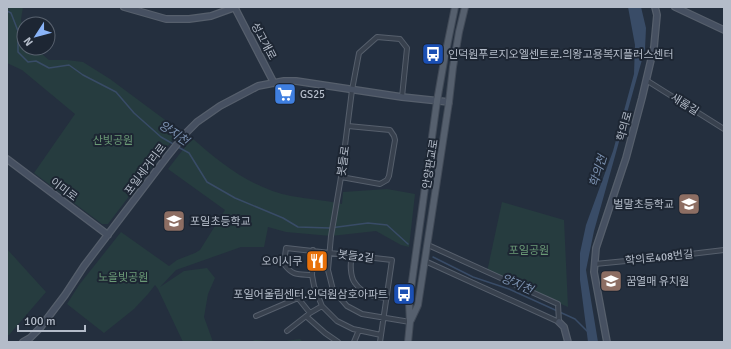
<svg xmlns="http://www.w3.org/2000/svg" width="731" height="349" font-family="Signika,'Noto Sans KR',sans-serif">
<rect width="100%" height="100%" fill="#242f3e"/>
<path fill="#263c3f" d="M7,7H23L21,19L23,36L24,38V48H35L49,60H67L83,62L110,79L180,131C155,161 132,193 108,224H102L34,173L75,114L22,70L7,63Z
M192,138C221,164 252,188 291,196C308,199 325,200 342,204L343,192L387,189L415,194L409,247L401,245L376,231L331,236L286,232L268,227L264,247H241L176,270L160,287L184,271L207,268L215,278L208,294L204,317L213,342H183L158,289L155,285L148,294L134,309L104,333L67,304L79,285L121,232L169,266L177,260L195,253L200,250L225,210L168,169Z
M502,202L564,220L568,307L487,272Z
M7,249L46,292L9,335H7Z
M300,339L303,342H250L255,340L279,342Z"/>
<path fill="#394c67" d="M628,7H641L646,28L645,49L594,231L586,270L598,342H588L580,280V253L586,225L613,151L634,74L635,45Z"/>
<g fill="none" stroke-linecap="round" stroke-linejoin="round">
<path stroke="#394c67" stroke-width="1.5" d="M7,11L11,13L18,31V52L28,62L36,61L49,68L69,65L83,75L116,92L134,113L161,137L175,145
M178,147L189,153L207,182L235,198L283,218L298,227L330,228L368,223L387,225L408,244
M433,257L473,277L509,289L575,319L587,331"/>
<g stroke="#565f6c" stroke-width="6">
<path id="street" d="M646,80L724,129
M402,97L407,48L400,39L377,37L359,53L352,90L341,177L331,236L328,270L333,290L347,306L362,314L410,322
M341,177L380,184L387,180L389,176L395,140L394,136L390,130L348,126
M313,250L312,275L314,286L322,306L337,321L353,329L381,335
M352,255C350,262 350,277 355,283C358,288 365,293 371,295C375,297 382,297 387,298
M425,261L559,322L558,304L428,245
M595,264L657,258L724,250
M312,275C297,274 293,276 284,264L286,248L392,260L380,342
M256,316L298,298L310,313
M307,317L325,333L338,342
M287,331L310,313L322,306
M354,342L359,330"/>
</g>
<g stroke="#565f6c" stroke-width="8">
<path id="secondary" d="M124,7L166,19H189L211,16L236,7
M675,7L724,30
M235,8L274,83
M7,159L108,235
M559,322L564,327L568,342
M23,342L30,338L40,328L65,295L84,266L166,158L186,133L197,122L220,106L258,86L284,81H296L402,97L449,102
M607,342L594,272L596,248L626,158L642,98L654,47L657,15L655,7"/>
</g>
<g stroke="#414a57" stroke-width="8">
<path id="primary" d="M411,320L418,305L449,102L453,67L459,32L465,7
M408,342L410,322L409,303L437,101L444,61L455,7"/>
</g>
<use href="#street" stroke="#38414e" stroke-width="4"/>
<use href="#secondary" stroke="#465061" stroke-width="5.5"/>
<use href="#primary" stroke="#56606e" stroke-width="6"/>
</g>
<defs>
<g id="bus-square" transform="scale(1.15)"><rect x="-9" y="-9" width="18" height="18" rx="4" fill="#1a4fb4" stroke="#1d2633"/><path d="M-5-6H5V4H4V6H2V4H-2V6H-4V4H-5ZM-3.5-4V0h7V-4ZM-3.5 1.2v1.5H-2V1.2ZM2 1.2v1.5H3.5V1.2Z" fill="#fff"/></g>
<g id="supermarket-square" transform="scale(1.15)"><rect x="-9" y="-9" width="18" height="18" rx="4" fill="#3f7fe0" stroke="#1d2633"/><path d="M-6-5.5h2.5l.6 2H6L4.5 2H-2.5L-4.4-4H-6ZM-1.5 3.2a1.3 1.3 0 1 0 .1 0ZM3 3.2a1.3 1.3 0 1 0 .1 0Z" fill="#fff"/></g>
<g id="school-square" transform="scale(1.15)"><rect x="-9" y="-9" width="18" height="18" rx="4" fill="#8d6e63" stroke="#1d2633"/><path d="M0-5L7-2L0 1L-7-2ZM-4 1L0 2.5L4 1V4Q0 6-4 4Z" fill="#fff"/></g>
<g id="restaurant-square" transform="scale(1.15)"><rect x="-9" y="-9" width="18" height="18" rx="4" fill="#e8710a" stroke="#1d2633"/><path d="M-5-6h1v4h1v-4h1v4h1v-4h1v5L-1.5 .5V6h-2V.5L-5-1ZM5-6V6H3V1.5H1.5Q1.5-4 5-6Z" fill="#fff"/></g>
</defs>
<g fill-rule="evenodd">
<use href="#bus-square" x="433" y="54"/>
<use href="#supermarket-square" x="285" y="94"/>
<use href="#school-square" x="689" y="204"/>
<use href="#school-square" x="174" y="221"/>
<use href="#restaurant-square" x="317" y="261"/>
<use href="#school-square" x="611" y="281"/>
<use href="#bus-square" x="404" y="294"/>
</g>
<g text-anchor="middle" stroke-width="4" stroke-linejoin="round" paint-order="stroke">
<g font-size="11" fill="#b4bcc9" stroke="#1d2633">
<text transform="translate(264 41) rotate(62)" y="4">성고개로</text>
<text transform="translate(685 104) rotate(32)" y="4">새롬길</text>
<text transform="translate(624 126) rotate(-75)" y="4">학의로</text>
<text transform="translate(343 161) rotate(-82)" y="4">봇들로</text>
<text transform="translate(430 164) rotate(-81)" y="4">안양판교로</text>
<text transform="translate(145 169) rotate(-53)" y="4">포일세거리로</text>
<text transform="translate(64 189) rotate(37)" y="4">이미로</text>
<text transform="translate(356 256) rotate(7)" y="4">봇들2길</text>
<text transform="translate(659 257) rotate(-6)" y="4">학의로408번길</text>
</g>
<g font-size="11" fill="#b4bcc9" stroke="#1d2633" text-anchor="start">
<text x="448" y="58">인덕원푸르지오엘센트로.의왕고용복지플러스센터</text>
<text x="300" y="98">GS25</text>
<text x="674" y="208" text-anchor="end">벌말초등학교</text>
<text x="190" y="225">포일초등학교</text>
<text x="302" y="265" text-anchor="end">오이시쿠</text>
<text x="626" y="285">꿈열매 유치원</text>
<text x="388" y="298" text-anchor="end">포일어울림센터.인덕원삼호아파트</text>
</g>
<g font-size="11" fill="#6b9a76" stroke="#1d2633">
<text x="113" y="144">산빛공원</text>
<text x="529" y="254">포일공원</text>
<text x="123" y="281">노을빛공원</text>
</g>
<g font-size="12" font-style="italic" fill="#7c92b1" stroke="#1d2633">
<text transform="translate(174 133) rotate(34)" y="4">양지천</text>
<text transform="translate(598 171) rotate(-73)" y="4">학의천</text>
<text transform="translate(517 284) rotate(24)" y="4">양지천</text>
</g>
</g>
<rect width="731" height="349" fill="none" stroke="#b4bcc9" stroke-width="16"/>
<g transform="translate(36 36) rotate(234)"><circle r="19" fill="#1d2633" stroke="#59626f"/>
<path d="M0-3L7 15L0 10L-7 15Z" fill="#8ab4f8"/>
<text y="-6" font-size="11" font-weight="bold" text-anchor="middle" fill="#b4bcc9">N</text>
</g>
<path d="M18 325v6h67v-6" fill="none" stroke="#b4bcc9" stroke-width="2"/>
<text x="24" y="325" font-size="12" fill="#b4bcc9" stroke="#1d2633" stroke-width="3" paint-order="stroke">100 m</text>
</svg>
